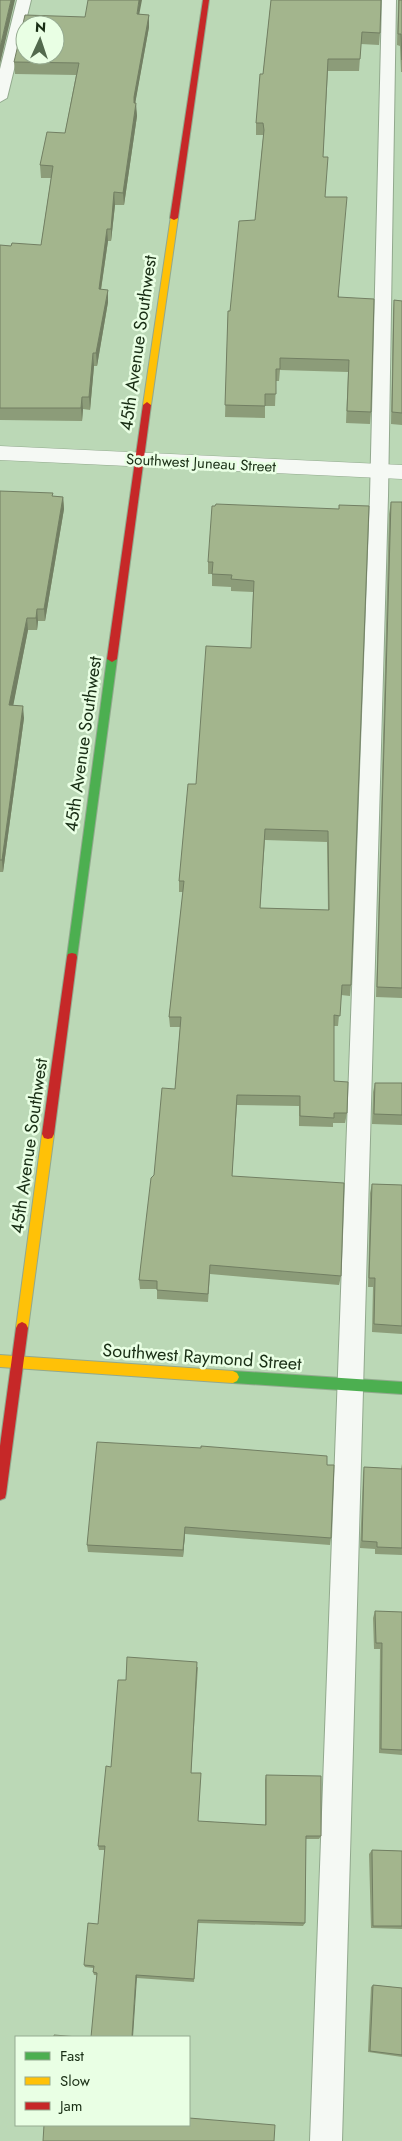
<svg xmlns="http://www.w3.org/2000/svg" width="402" height="2141" font-family="Jost,sans-serif">
<rect width="100%" height="100%" fill="#bbd8b6"/>
<g fill="none" stroke-linecap="round" stroke-linejoin="round">
<g stroke="#92a98e" stroke-width="2">
<path id="lane" d="M17,0H31L7,98L0,102V69Z
M382,0H396L388,496L342,2141H310L370,496Z"/>
</g>
<g stroke="#92a98e" stroke-width="1">
<path id="street" d="M0,446L402,465V479L0,460Z"/>
</g>
<g stroke="#92a98e" stroke-width="2">
<path id="fast" d="M112,656L117,659L77,957L76,960H68L67,957L107,659Z
M233,1371L402,1382V1394L233,1383L229,1381L227,1377L229,1373Z"/>
</g>
<g stroke="#92a98e" stroke-width="2">
<path id="slow" d="M171,216L178,218L151,405L147,408L143,405Z
M48,1129L52,1130L54,1134L28,1328L26,1332L22,1334L18,1332L16,1328L42,1134L44,1130Z
M0,1355L233,1371L237,1373L239,1377L237,1381L233,1383L0,1367Z"/>
</g>
<g stroke="#92a98e" stroke-width="2">
<path id="jam" d="M203,0H209L178,218L174,220L170,218Z
M147,402L151,405L117,659L112,662L107,659L143,405Z
M72,953L76,954L77,957L54,1134L52,1138L48,1139L44,1138L42,1134L67,957L68,954Z
M22,1322L26,1324L28,1328L6,1494L5,1498L0,1500V1446L16,1328L18,1324Z"/>
</g>
<use href="#lane" fill="#f5f9f4" fill-rule="evenodd"/>
<use href="#street" fill="#f5f9f4" fill-rule="evenodd"/>
<use href="#fast" fill="#4caf50" fill-rule="evenodd"/>
<use href="#slow" fill="#ffc107" fill-rule="evenodd"/>
<use href="#jam" fill="#c62828" fill-rule="evenodd"/>
</g>
<path fill="#8c9c79" fill-rule="evenodd" d="M271,0L380,33L379,45L361,44L359,71H328L323,157L325,197L339,297L371,412L370,424L346,423L348,372L280,370L279,381H276L275,406H265V418L225,417L228,311H230L255,220L263,138V135H256V123L263,74Z
M398,0H402V72H401L400,46L397,45Z
M139,14L149,15V27L135,103L137,116L124,205H115L111,241H108L101,290H108V302L97,366H94L90,410L83,409L82,421L0,420V245L11,246L41,245L51,178H41L40,165L65,133L76,75L15,74L14,62L85,17Z
M394,300L402,301V425L391,424L393,312Z
M0,491L63,497L64,509L45,621H38L37,630H28L13,705L24,718L3,872H0Z
M391,502H402V998L376,997L389,514Z
M339,509L351,985L350,996L341,995L338,1026H334V1081L347,1113L345,1123H333V1127L299,1126V1106L237,1105L232,1176L341,1276L339,1285L210,1274L208,1302L157,1299V1289H140L139,1280L154,1175L175,1089L180,1027H170L169,1017L183,892H179V881L196,784L251,648L253,592L231,591V587L212,586V574H208V562ZM265,840L327,842L328,910L260,908Z
M375,1083H402V1125L372,1124L373,1092Z
M372,1184L402,1185V1334L372,1332L373,1287H368L370,1193Z
M402,1464V1555L375,1554V1549L360,1548L363,1474L364,1467L401,1469Z
M327,1465L331,1538L330,1545L185,1534L183,1557L88,1552L87,1545Z
M375,1611L402,1612V1755L379,1753L380,1649H374L373,1618Z
M198,1667L191,1773L198,1821L265,1825V1780L266,1775L321,1836L319,1839H306L305,1923L303,1926L198,1923L194,1982L94,1975L93,1972V1968L85,1967L84,1965L98,1924L105,1850H99L98,1846L126,1680Z
M372,1850L402,1851V1929L371,1928L369,1854Z
M373,1985L402,1988V2057L368,2052L371,1987Z"/>
<path fill="#727f63" d="M11,0H15L0,64V48Z
M139,0H142L137,26V14Z
M149,15V27L134,110V97Z
M136,103L137,116L124,205L123,193Z
M114,192L115,205L111,241V229Z
M107,229L108,241L99,302V289Z
M108,290V302L97,366L96,353Z
M93,353L94,366L90,410L89,397Z
M82,397L83,409L82,421L81,408Z
M63,497L64,509L45,621L44,609Z
M37,609L38,621L37,630L36,618Z
M27,618L28,630L11,717L9,705Z
M23,706L24,718L3,872L2,860Z
M185,1527V1534L183,1557V1550Z
M136,1975L137,1977L133,2037H132Z"/>
<path fill="#a3b58d" stroke="#727f63" fill-rule="evenodd" d="M0,0H11L0,48Z
M88,0H139L137,14L149,15L134,97V103H136L123,193L114,192L111,229H107L99,289L108,290L96,353H93L89,397H82L81,408H0V245L11,246L12,243L41,245L53,166L40,165L47,132L65,133L79,63L14,62L25,15L85,17ZM25,25H55V55H25Z
M271,0H381L380,33L362,32L360,59H328L323,157H328L325,197H347L338,297L374,299L371,412L347,411L349,360L280,358V369H276V394H265V406L225,405L228,311H230L239,221L255,220L264,130L263,123H256L260,74H263Z
M399,0H402V60L401,34H398Z
M394,300L402,301V413L392,412Z
M0,491L53,493L52,496L63,497L44,609H37L36,618H27L9,705L23,706L2,860H0Z
M391,502H402V988L377,987Z
M216,504L339,509V505L369,506L351,985H342L340,1016L334,1015V1081L348,1082L347,1113H334V1118L300,1116V1096L237,1095L232,1176L344,1183L341,1276L210,1265L208,1294L157,1290V1281L139,1280L151,1178L154,1175L162,1088L175,1089L181,1017H169L184,881H179L188,784H196L206,646L251,648L254,581L231,579L232,575L212,574L213,562H208L212,506H215ZM265,829L328,831L329,910L260,908Z
M375,1083H402V1115L374,1114Z
M372,1184L402,1185V1326L374,1324L375,1278H369Z
M97,1442L201,1448V1446L327,1456V1465H334L331,1538L185,1527L183,1550L87,1545Z
M364,1467L402,1469V1548L377,1547V1542L362,1541Z
M375,1611L402,1612V1750L381,1749L382,1643H376Z
M127,1657L197,1662L191,1773H201L198,1821L266,1825V1775L321,1776V1836H306L305,1923L198,1920L194,1979L136,1975L132,2037H91L97,1973L93,1972L94,1966L84,1965L88,1923L98,1924L105,1846H98L106,1766L111,1767L118,1680H126Z
M372,1850L402,1851V1926H373Z
M373,1985L402,1988V2055L370,2051Z
M54,2035L78,2037H54Z
M189,2118L275,2125L274,2141H43L44,2125H189Z"/>
<g text-anchor="middle" stroke-width="5" stroke-linejoin="round" paint-order="stroke">
<g font-size="15" fill="#192e15" stroke="#e9ffe4">
<text transform="translate(201 463) rotate(3)" y="5">Southwest Juneau Street</text>
</g>
<g font-size="18" fill="#192e15" stroke="#e9ffe4">
<text transform="translate(138 343) rotate(-82)" y="6">45th Avenue Southwest</text>
<text transform="translate(83 744) rotate(-82)" y="6">45th Avenue Southwest</text>
<text transform="translate(29 1146) rotate(-82)" y="6">45th Avenue Southwest</text>
<text transform="translate(202 1357) rotate(4)" y="6">Southwest Raymond Street</text>
</g>
</g>
<rect x="15" y="2036" width="175" height="90" fill="#e9ffe4" stroke="#96ab91"/>
<rect x="25" y="2052" width="25" height="8" fill="#4caf50" stroke="#96ab91"/>
<text x="60" y="2061" font-size="15" fill="#192e15">Fast</text>
<rect x="25" y="2077" width="25" height="8" fill="#ffc107" stroke="#96ab91"/>
<text x="60" y="2086" font-size="15" fill="#192e15">Slow</text>
<rect x="25" y="2102" width="25" height="8" fill="#c62828" stroke="#96ab91"/>
<text x="60" y="2111" font-size="15" fill="#192e15">Jam</text>
<g transform="translate(40 40) rotate(3)"><circle r="24" fill="#e9ffe4" stroke="#96ab91"/>
<path d="M0-4L9 19L0 12L-9 19Z" fill="#526a4d"/>
<text y="-8" font-size="14" font-weight="bold" text-anchor="middle" fill="#192e15">N</text>
</g>
</svg>
